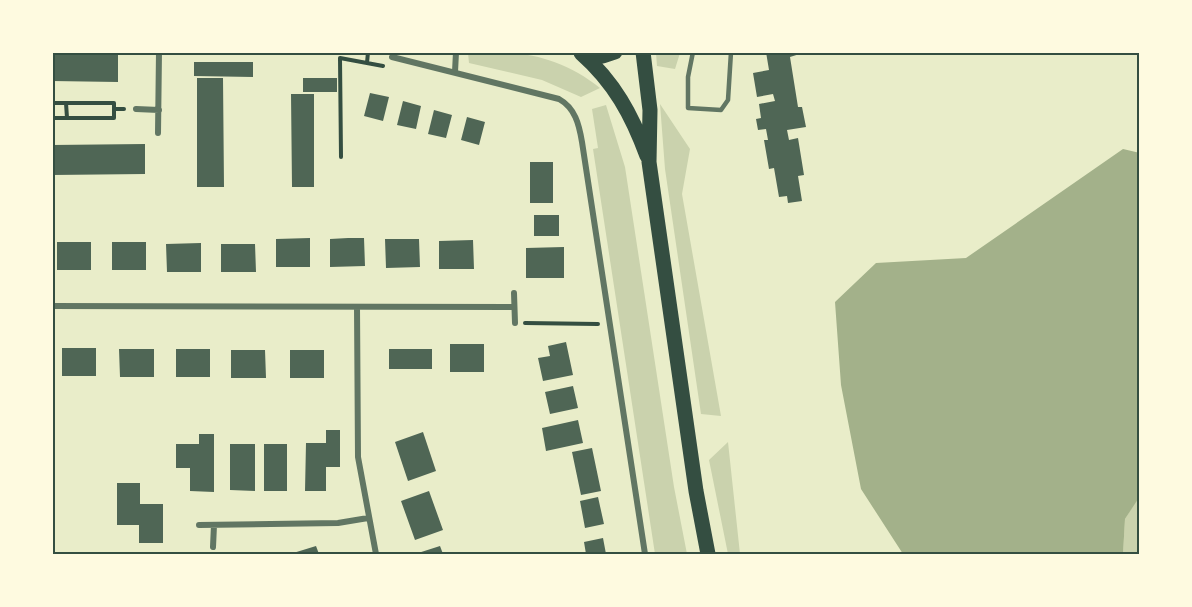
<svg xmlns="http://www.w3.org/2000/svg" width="1192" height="607" font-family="Cabin,sans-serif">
<rect width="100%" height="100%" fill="#e9edc9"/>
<path fill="#cad2ad" d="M468,53C518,49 560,56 600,88L581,97L542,80L469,63Z
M656,53H680L675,69L657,66Z
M660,104L690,149L682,194L721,416L701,414L665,169Z
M606,105L625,167L674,487L687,554H655L593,149L598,148L592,109Z
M728,442L740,554H728L709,460Z
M1139,496V554H1123L1125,519Z"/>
<path fill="#a3b18a" d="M1123,149L1140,153V496L1125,519L1123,554H903L861,489L841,385L835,302L876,263L966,258Z"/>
<path fill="#4f6655" d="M766,52H806L790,57L798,107H802L806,127L787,130L789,140L798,138L804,175L798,176L802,201L788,203L787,196L779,197L774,168L769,169L764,140H768L766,129L758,130L756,119L761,118L759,104L775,101L773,94L757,97L753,73L769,70Z
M52,55H118V82L52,81Z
M194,62H253V77L194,76Z
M197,78H223L224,187H197Z
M303,78H337V92H303Z
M370,93L389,97L383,121L364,116Z
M291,94H314V187H292Z
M403,101L421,106L416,129L397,125Z
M434,110L452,115L446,138L428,134Z
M467,117L485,122L479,145L461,140Z
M145,144V174L52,175V145Z
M530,162H553V203H530Z
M534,215H559V236H534Z
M310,238V267H276V239Z
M348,238H364L365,266L330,267V239Z
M385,239H419L420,267L386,268Z
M473,240L474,269H439V241Z
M57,242H91V270H57Z
M112,242H146V270H112Z
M201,243V272H167L166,244Z
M221,244H255L256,272H221Z
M564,247V278H526V248Z
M566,342L573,375L543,381L538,358L550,356L548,346Z
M450,344H484V372H450Z
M62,348H96V376H62Z
M119,349H154V377H120Z
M176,349H210V377H176Z
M389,349H432V369H389Z
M231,350H265L266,378H231Z
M290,350H324V378H290Z
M573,386L578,408L550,414L545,392Z
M578,420L583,443L546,451L542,428Z
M326,430H340V467H326V491H305L306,443H326Z
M423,432L436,471L408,481L395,442Z
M199,434H214V492L190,491V468H176V444H199Z
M230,444H255V491L230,490Z
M264,444H287V491H264Z
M592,448L601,491L581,495L572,452Z
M117,483H140V504H163V543H139V525H117Z
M429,491L443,530L415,540L401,501Z
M598,497L604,524L585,528L580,501Z
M603,538L606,554H586L584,542Z
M316,546L319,554H290Z
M440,546L443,554H415Z"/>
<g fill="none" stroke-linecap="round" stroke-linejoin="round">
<path stroke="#344e41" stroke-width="4" d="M367,63L368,52
M52,103H114V109
M66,103L67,118
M52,118H114V109H124
M341,157L340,58L383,66
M525,323L598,324"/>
<path stroke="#617663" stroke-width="4.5" d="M693,52L688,77V108L721,110L728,100L731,52"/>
<path stroke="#617663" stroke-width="6" d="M392,57L559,99C575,108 579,124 582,142L645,554
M455,72L456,52
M136,109L159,110
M158,133L159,52
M514,293L515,323
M52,306L514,307
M357,307L358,457L376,554
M199,525L338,523L368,518
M213,547L214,525"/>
<path stroke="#344e41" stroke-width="15" d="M643,52L650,110L649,162L696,491L708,554
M581,53C614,82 632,115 647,156
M583,54L603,56L615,52"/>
</g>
<rect width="1192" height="607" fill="none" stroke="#fefae0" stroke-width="108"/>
<rect x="54" y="54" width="1084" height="499" fill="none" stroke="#344e41" stroke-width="2"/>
</svg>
